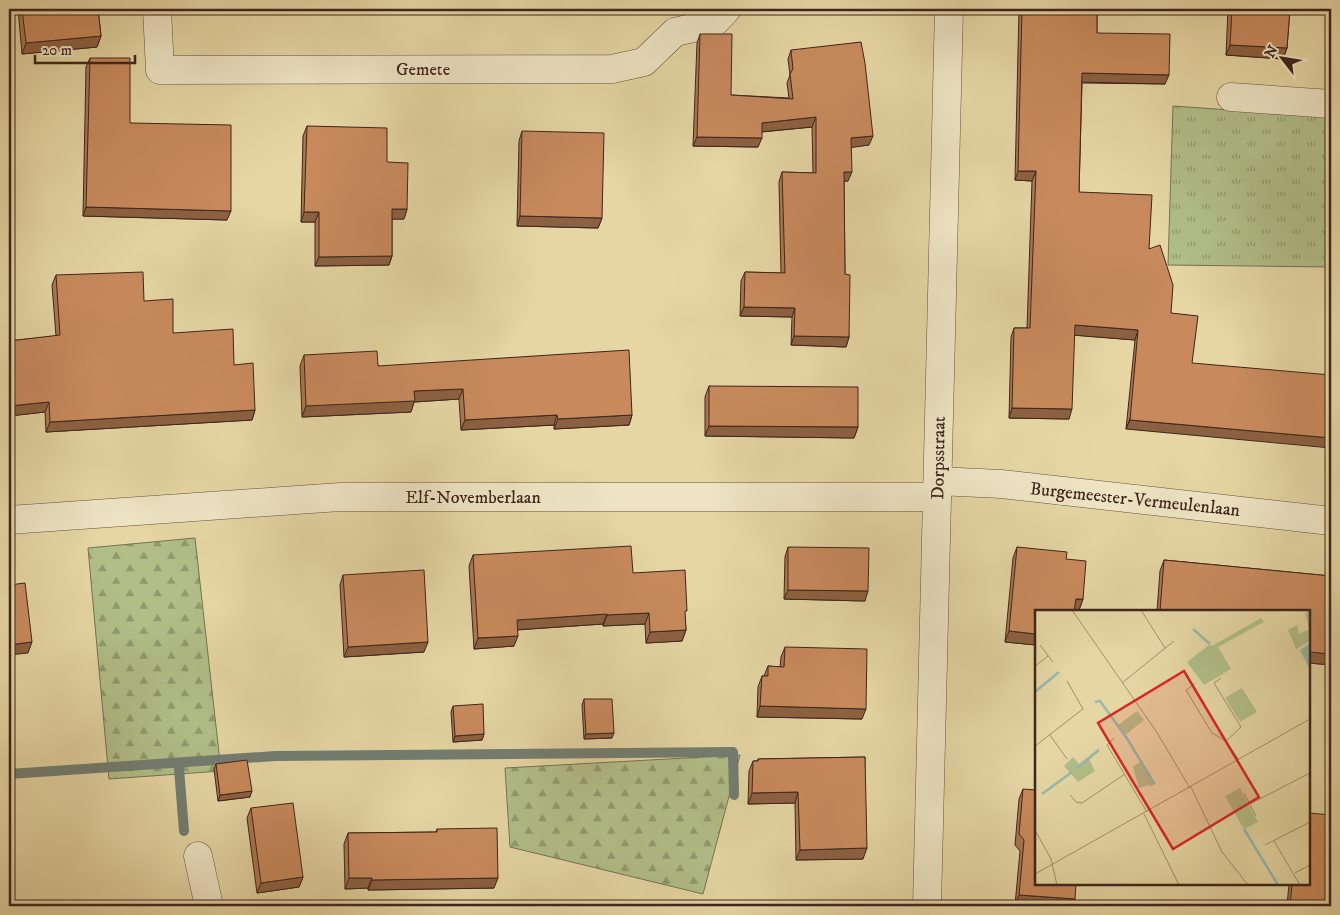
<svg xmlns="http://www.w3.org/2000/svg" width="1340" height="915" font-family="'IM FELL DW Pica',serif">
<defs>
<pattern id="grass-tufts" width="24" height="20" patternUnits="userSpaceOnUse" patternTransform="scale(1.25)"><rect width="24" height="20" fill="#b1be88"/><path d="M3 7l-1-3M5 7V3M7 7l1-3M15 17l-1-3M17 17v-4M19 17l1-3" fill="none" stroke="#919a6e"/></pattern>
<pattern id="forest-firs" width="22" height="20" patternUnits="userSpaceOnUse" patternTransform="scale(1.25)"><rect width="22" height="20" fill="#b1be88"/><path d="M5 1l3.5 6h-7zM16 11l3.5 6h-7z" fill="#919a6e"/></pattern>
</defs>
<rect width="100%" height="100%" fill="#e5d6a4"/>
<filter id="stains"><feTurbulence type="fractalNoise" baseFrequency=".004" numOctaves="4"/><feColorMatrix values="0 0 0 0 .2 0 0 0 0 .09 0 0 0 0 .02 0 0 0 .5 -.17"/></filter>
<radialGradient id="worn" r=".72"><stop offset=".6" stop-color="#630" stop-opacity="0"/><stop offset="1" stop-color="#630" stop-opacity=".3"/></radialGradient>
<path fill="url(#grass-tufts)" stroke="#787252" d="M1173,106L1331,117V267L1168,265Z"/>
<path fill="url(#forest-firs)" stroke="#787252" d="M195,538L221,771L109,779L88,548Z
M740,755L703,894L510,847L505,768Z"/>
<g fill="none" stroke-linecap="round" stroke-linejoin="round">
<path stroke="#737e72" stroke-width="10" d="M179,769L184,831
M9,774L276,756L733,752L734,795"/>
<g stroke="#68513e" stroke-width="29">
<path id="street" d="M157,9L160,70L612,69L644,62L675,32L714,23L727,9
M1231,97L1331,104
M938,481L1001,484L1331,521
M9,520L340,497H937
M198,856L209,906
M927,906L949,9"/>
</g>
<use href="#street" stroke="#eee4c4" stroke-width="28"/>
</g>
<path fill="#ac7750" stroke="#3f251c" d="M18,9H98L101,36L97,47L22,54Z
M1019,9H1097V33L1165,84L1082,83L1079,192L1149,249L1171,313L1126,429L1135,340L1074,335L1069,419L1009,418L1011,337L1014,328H1027L1032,181L1015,180Z
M1228,9H1290L1287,48L1283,59L1226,55Z
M700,34L731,95L789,98L787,83L790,75L788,59L791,50L869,145L851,147L848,181H844L845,274L849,337L846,347L791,345L792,317L740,316L741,281L745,272L781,273L779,182L782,172L813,173L812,127L762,132L758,147L693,146L697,43Z
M90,58L130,123L227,220L83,216L86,67Z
M307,126L387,162L407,209L404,219H392V256L389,265L315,266V222H301L303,136Z
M522,131L602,218L598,228L517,226L519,141Z
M56,275L144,301L173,333L234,365L255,410L252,420L46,432L45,412L9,416V341L56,336L52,285Z
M304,355L378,366L632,415L629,425L554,429V425L461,430L459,399L414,402L411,412L302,417L300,366Z
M709,386L858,427L854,438L705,436V397Z
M788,547L865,601L784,599L785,557Z
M1017,547L1066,559L1083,599L1079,610L1036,611V645L1005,642L1013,558Z
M473,555L633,573L685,616L686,630L682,641L646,643L645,624L603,626V624L517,630L514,646L474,649L469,566Z
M1164,560L1331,576V665L1309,663V611H1157L1160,571Z
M343,575L424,652L344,657L340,585Z
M785,647L862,719L757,717L758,687L762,676H764L768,666L780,667L781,657Z
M584,699L612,738L584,739L582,705Z
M453,706L484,734L482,740L453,742L451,712Z
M865,757L863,859L796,860L795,803L748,804L749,771L753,761H757L758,759Z
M216,764L250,797L218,801L214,769Z
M1023,789L1075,899L1072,906H1026L1015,905L1020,851L1015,845L1019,799Z
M251,808L303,877L299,887L257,893L247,818Z
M437,829L494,888L368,890V888L345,889L344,844L348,833L436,832Z
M1289,884H1309L1328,889L1331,906H1287Z"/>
<path fill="#8c6141" stroke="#3f251c" d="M101,36L97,47L22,54L26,43Z
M1230,45L1287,48L1283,59L1226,55Z
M1082,73L1169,75L1165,84L1079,82Z
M816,117L812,127L759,132L762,123Z
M873,136L869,145L848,148L851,138Z
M697,137L762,138L758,147L693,146Z
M1018,171H1036L1032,181L1015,180Z
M844,172H852L848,181H841Z
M86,207L231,211L227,220L83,216Z
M392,209H407L404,219H388Z
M304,212H319L315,222H301Z
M520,216L602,218L598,228L517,226Z
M392,256L389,265L315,266L319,257Z
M744,307L795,308L792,317L740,316Z
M1075,325L1138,330L1135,340L1071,335Z
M794,336L849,337L846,347L791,345Z
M463,389L459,399L414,402L411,412L302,417L306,406L414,391Z
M49,402L45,412L9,416V406Z
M1012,408L1072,409L1069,419L1009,418Z
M255,410L252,420L46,432L50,422Z
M557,415L554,425L461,430L465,420Z
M632,415L629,425L554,429L558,419Z
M1130,420L1331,438V448L1126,429Z
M709,426L858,427L854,438L705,436Z
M788,590L868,591L865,601L784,599Z
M1076,599H1083L1079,610L1072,609Z
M649,613L645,624L603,626L607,615Z
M607,614L603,624L513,630L517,620Z
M686,630L682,641L646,643L650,632Z
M1009,631L1036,634V645L1005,642Z
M518,636L514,646L474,649L478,638Z
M32,642L28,653L9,655V645Z
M428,642L424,652L344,657L348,647Z
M1309,652L1331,654V665L1309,663Z
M760,706L866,709L862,719L757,717Z
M614,733L612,738L584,739L586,734Z
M484,734L482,740L453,742L455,736Z
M252,791L250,797L218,801L220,795Z
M798,792L795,803L748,804L752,793Z
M867,848L863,859L796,860L800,850Z
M303,877L299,887L257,893L261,883Z
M349,878H372L368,888L345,889Z
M498,878L494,888L368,890L372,880Z
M1019,895L1075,899L1072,906H1026L1015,905Z"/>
<path fill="#c88a5d" stroke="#3f251c" d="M22,9H98L101,36L26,43Z
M1022,9H1097V33L1170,34L1169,75L1082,73L1079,192L1152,195L1149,249L1160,245L1173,285L1171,313L1198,316L1192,363L1331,375V438L1130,420L1138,330L1075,325L1072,409L1012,408L1014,328H1030L1036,171H1018Z
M1232,9H1290L1287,48L1230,45Z
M700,34H732L731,95L793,99L790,74L793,69L791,50L861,42L865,63L873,136L851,138L852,172H844L845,274L850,275L849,337L794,336L795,308L744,307L745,272L785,273L782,172L816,173V117L762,123V138L697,137Z
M90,58H130V123L231,125V211L86,207Z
M307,126L387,128V162L408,163L407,209H392V256L319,257V212H304Z
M522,131L604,133L602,218L520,216Z
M143,272L144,301L173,299V333L233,329L234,365L253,363L255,410L50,422L49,402L9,406V341L60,335L56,275Z
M629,350L632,415L558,419L557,415L465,420L463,389L414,391L415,401L306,406L304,355L377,351L378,366Z
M709,386L858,387V427L709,426Z
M631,546L633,573L685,570L687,611H685L686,630L650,632L649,613L607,615V614L517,620L518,636L478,638L473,555Z
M788,547L869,548L868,591L788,590Z
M1017,547L1067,552L1066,559L1086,561L1083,599H1076L1074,611H1036V634L1009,631Z
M1164,560L1331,576V654L1309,652V611H1160Z
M424,570L428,642L348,647L343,575Z
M25,583L32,642L9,645V585Z
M785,647L867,649L866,709L760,706L762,676H768V666L784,667Z
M584,699H612L614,733L586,734Z
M483,704L484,734L455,736L453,706Z
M865,757L867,848L800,850L798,792L752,793L753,761H758V759Z
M247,760L252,791L220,795L216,764Z
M1023,789L1036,790V884H1076L1075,899L1019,895L1024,840L1019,834Z
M293,803L303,877L261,883L251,808Z
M1309,813L1331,815V845L1328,889H1331V906H1290L1292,884H1309Z
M497,828L498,878L372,880V878H349L348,833L437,832V829Z"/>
<g text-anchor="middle" stroke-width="5" stroke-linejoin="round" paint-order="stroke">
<g font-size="18" fill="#3f251c" stroke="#eee4c4">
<text x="423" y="75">Gemete</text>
<text transform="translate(938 458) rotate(-89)" y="6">Dorpsstraat</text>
<text x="473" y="503">Elf-Novemberlaan</text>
<text transform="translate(1135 499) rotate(6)" y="6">Burgemeester-Vermeulenlaan</text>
</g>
</g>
<g transform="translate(1035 610)">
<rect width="275" height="275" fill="#e5d6a4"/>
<path d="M275,1V31L261,39L253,20L262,15L264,24L274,19L270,3ZM174,35L183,37L196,59L169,75L152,52ZM207,78L222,102L205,112L190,88ZM205,178L223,212L209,219L190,186Z" fill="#b1be88"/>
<path d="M226,8L229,12L183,37L177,36ZM102,101L109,110L89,126L82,116ZM105,152L119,174L104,178L98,157Z" fill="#b1be88"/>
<path d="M63,139L54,149L60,161L43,172L29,156L38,147L44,154Z" fill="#b1be88"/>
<path d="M275,33V60L265,40Z" fill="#96b9ab"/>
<path fill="none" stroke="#96b9ab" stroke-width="2.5" d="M158,19L175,34M0,82L24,62M60,92L65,91L93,130L119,173L115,175M41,159L64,140M7,184L37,162M209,219L243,275"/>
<path fill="none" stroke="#a38f6e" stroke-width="1" d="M37,0L121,121L155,178M106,0L130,38M5,35L18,52M0,56L13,46M186,68L179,73L206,117L191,131L204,150M87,73L139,31M160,74L151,80L177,123L191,131M15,125L32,149M79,128L72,135L112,202M0,136L48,99L32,71M156,177L187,242L213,275M209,183L221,206M35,185L41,192L47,193L90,164M215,194L275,163M109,204L144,275M0,220L16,249L22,275M239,231L265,275M230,235L275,212M260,263L275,255M0,264L275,109"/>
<path fill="#d62828" fill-opacity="0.15" stroke="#d62828" stroke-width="2.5" d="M149,61L224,187L138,239L63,113Z"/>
<rect width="275" height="275" fill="none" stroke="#3f251c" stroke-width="2.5"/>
</g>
<rect width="1340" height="915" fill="none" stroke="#e5d6a4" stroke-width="30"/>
<rect x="10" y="10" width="1320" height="895" fill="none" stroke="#3f251c" stroke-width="2.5"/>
<rect x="15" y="15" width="1310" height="885" fill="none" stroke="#3f251c"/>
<g transform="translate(1282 58) rotate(301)" stroke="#eee4c4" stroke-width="4" paint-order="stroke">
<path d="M0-4L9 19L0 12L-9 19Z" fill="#3f251c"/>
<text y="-8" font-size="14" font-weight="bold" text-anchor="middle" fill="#3f251c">N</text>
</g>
<path d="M35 55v8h100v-8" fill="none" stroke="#3f251c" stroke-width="2.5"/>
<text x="42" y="55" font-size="15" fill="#3f251c" stroke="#eee4c4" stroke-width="4" paint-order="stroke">20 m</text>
<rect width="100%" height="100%" filter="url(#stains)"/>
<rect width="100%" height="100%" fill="url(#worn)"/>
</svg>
